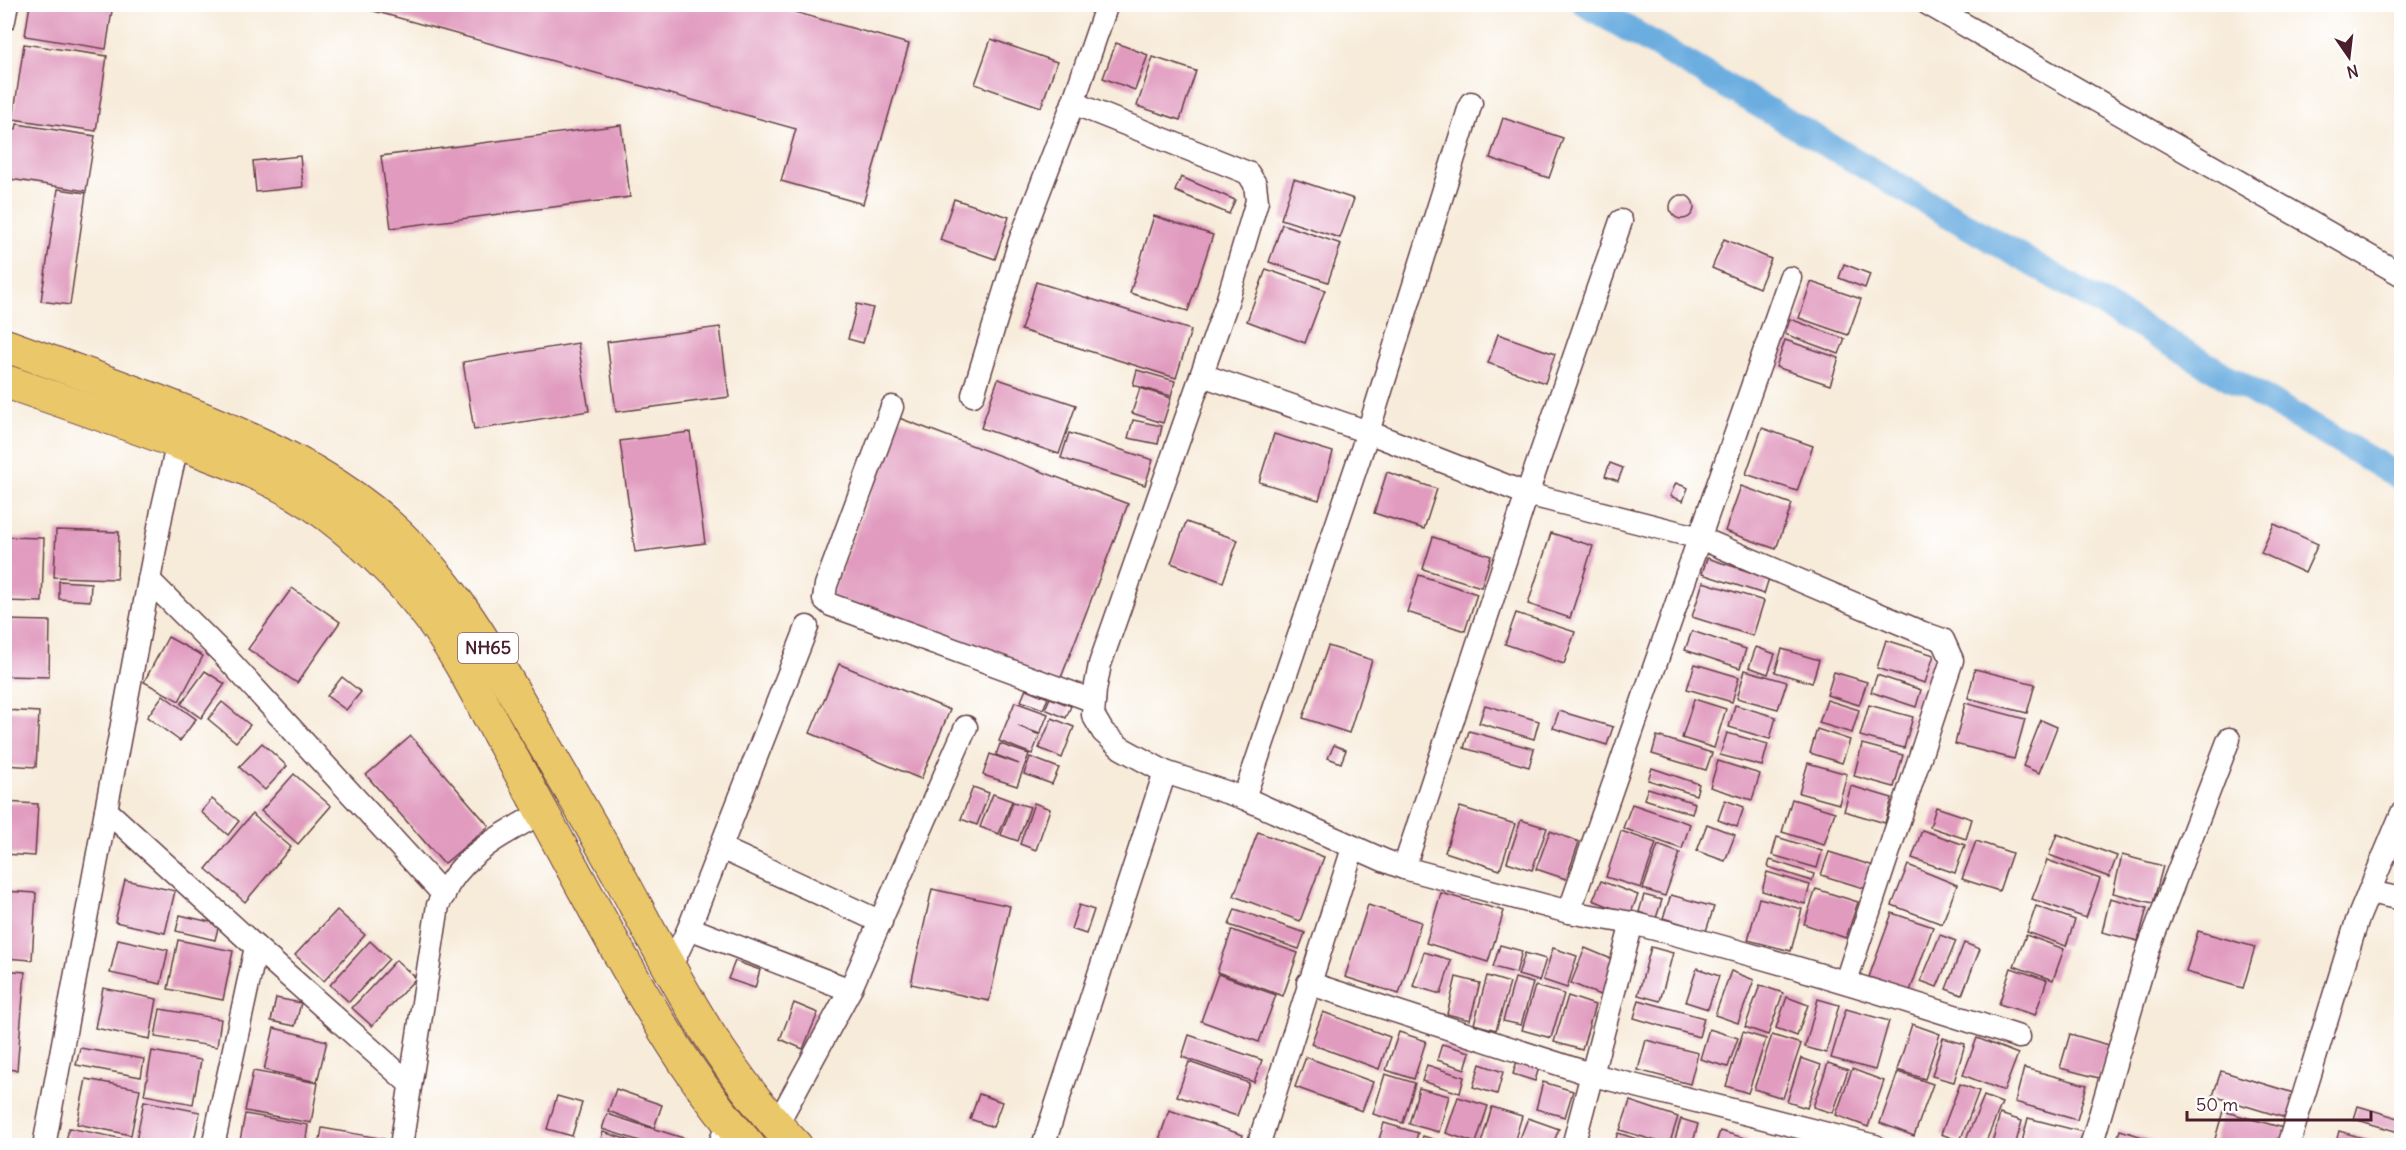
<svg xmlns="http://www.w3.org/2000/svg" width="2406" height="1150" font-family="Delius,sans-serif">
  <rect width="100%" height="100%" fill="#fff"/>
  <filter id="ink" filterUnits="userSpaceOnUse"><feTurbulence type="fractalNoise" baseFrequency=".0167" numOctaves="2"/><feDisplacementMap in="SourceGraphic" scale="12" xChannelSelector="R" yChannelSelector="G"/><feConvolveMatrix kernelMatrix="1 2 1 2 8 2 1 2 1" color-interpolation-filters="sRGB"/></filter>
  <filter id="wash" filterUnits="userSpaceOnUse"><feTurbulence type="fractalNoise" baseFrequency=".008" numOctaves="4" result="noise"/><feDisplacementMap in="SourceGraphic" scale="24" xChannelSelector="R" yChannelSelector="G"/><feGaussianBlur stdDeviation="1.35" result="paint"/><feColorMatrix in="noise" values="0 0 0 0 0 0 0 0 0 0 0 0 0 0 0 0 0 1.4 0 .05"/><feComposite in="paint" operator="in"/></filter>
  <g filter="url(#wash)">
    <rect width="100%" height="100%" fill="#f7ebd9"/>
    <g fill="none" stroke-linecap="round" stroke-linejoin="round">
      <polyline stroke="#6cade0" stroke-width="26" points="1585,4 2402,478"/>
    </g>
    <g id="blocks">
      <g fill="#e19bbf">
        <polygon points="30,4 113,4 106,49 25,36"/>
        <polygon points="349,4 766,4 909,44 863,204 781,181 796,129"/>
        <polygon points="991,39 1057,62 1041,107 975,84"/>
        <polygon points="1116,43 1148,55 1135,90 1103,78"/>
        <polygon points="24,44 107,56 96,131 13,119"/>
        <polygon points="1153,57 1196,71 1180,120 1137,106"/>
        <polygon points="1503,118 1563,138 1549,178 1490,158"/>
        <polygon points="17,124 95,136 86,191 4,178 4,149 8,128 16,129"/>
        <polygon points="621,125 630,197 391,228 381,156"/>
        <polygon points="300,156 303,187 256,192 253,161"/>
        <polygon points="1181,177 1235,200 1229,214 1175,191"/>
        <polygon points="1294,179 1354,199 1340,238 1281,219"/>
        <polygon points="58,189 86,193 70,305 41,301"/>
        <circle cx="1682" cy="207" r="12"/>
        <polygon points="954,199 1009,217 995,259 940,240"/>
        <polygon points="1154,216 1213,235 1188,311 1130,293"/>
        <polygon points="1282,224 1341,244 1328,282 1269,262"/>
        <polygon points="1724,239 1771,259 1759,288 1712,268"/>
        <polygon points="1844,264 1870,274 1865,288 1839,278"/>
        <polygon points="1266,269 1325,290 1305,343 1247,321"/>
        <polygon points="1036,282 1191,330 1176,378 1021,330"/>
        <polygon points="1811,282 1861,299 1848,335 1799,318"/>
        <polygon points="857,304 873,308 863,343 848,339"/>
        <polygon points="1790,319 1845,339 1839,354 1785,334"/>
        <polygon points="720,327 729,397 616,412 607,342"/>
        <polygon points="1498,334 1555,354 1545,383 1488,363"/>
        <polygon points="1785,340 1839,358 1830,385 1776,367"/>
        <polygon points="578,343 589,411 474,430 463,362"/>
        <polygon points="1137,370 1175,381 1171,396 1133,385"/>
        <polygon points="998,379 1076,405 1059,454 981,428"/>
        <polygon points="1140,388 1171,398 1163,423 1132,413"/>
        <polygon points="899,418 1128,504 1059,683 831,596"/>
        <polygon points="1133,420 1162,426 1158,444 1128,438"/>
        <polygon points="1762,428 1813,446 1797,491 1746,474"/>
        <polygon points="690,432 705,543 635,552 620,441"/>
        <polygon points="1069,433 1153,460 1145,485 1061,458"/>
        <polygon points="1274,434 1333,452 1319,500 1259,482"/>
        <polygon points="1610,463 1623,468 1618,481 1605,476"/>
        <polygon points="1387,472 1437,489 1424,529 1374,513"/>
        <polygon points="1676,483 1688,488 1683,501 1670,496"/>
        <polygon points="1741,486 1792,504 1776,549 1725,531"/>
        <polygon points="1186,522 1238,540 1223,582 1171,563"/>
        <polygon points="2274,524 2318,544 2305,573 2261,553"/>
        <polygon points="56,530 119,532 117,579 54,577"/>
        <polygon points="1551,533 1593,546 1570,618 1528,604"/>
        <polygon points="4,537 44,538 42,602 4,601"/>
        <polygon points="1433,537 1491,556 1481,587 1423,569"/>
        <polygon points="1707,558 1769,578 1764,594 1702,574"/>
        <polygon points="1419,575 1477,594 1465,631 1407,612"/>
        <polygon points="59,581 91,583 90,601 59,599"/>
        <polygon points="1703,582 1764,601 1753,636 1692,617"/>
        <polygon points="292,588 340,622 297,683 248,649"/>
        <polygon points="1516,613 1575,632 1564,664 1505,644"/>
        <polygon points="4,620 50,621 49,677 4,676"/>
        <polygon points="1692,631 1746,649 1740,668 1685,650"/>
        <polygon points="168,637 203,656 179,701 144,682"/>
        <polygon points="1886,640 1934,655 1925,683 1877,668"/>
        <polygon points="1328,646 1372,660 1349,733 1303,718"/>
        <polygon points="1756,647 1775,654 1768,674 1749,667"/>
        <polygon points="1782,649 1819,660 1812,683 1775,672"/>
        <polygon points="839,664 950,710 921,779 810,733"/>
        <polygon points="1695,664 1739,677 1732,702 1687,689"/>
        <polygon points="1975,669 2035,684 2027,713 1968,698"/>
        <polygon points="1745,670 1787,682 1778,709 1737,698"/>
        <polygon points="205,671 225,684 201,718 181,704"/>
        <polygon points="1834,672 1867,682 1859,705 1827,695"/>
        <polygon points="1877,675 1921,690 1916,707 1871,692"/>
        <polygon points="342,677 361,692 346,710 327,696"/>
        <polygon points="1026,689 1048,698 1043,709 1021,701"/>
        <polygon points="163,695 196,719 180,741 147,717"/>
        <polygon points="1050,698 1071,706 1066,718 1045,709"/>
        <polygon points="1694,699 1726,709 1714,748 1682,738"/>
        <polygon points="1827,700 1859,710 1852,733 1819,723"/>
        <polygon points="222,702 250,725 236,742 208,719"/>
        <polygon points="1015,702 1048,714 1040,734 1018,726 1040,735 1032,754 999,741"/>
        <polygon points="1965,703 2025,719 2014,759 1955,744"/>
        <polygon points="1485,705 1539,721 1534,739 1479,723"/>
        <polygon points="1735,705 1776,717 1770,739 1729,727"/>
        <polygon points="1869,705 1913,717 1904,748 1860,736"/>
        <polygon points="4,710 39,712 36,767 4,765"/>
        <polygon points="1559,711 1613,727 1607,745 1553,728"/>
        <polygon points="1052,718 1074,727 1062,758 1039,748"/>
        <polygon points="2041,720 2057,727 2039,773 2023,766"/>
        <polygon points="1817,729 1850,740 1842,763 1810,753"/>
        <polygon points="1469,731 1534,749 1529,767 1464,748"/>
        <polygon points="1727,733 1768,744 1762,766 1720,755"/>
        <polygon points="411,736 489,826 444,864 366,775"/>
        <polygon points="1657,736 1712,753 1706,770 1652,754"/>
        <polygon points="262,743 287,766 265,790 239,767"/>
        <polygon points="1000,744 1029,754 1017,786 983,775 990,754 1019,764 996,755"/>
        <polygon points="1862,744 1903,755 1894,787 1854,776"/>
        <polygon points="1334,745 1346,750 1341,763 1328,758"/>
        <polygon points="1030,757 1059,768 1052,784 1024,774"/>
        <polygon points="1718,761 1760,774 1752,800 1710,787"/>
        <polygon points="1808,763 1847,774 1839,804 1799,793"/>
        <polygon points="1652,768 1699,784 1696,795 1648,780"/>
        <polygon points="294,774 331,806 298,844 261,811"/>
        <polygon points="1851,786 1892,798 1885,823 1844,811"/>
        <polygon points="973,787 989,793 977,825 961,819"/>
        <polygon points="1648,788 1695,803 1692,814 1644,799"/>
        <polygon points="993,794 1012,801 999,834 980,827"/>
        <polygon points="212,799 239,821 228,835 201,812"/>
        <polygon points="1792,799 1835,812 1824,845 1782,832"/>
        <polygon points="1725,800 1744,807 1737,827 1718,820"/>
        <polygon points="4,802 38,804 35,856 4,854"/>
        <polygon points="1013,802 1030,807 1018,841 1001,835"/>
        <polygon points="1034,803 1050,809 1036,850 1020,844"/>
        <polygon points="1632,804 1690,824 1682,849 1623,828"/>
        <polygon points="1460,807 1515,824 1500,870 1445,852"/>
        <polygon points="1936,807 1972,819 1966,839 1930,827"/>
        <polygon points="252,814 291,847 245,902 206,869"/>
        <polygon points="1521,820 1547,828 1532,870 1507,862"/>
        <polygon points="1707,824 1735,835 1725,861 1697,851"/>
        <polygon points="1922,830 1965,845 1955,873 1912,858"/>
        <polygon points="1550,831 1579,842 1566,879 1536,869"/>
        <polygon points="1621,831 1656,843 1641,888 1606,877"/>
        <polygon points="1258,832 1324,857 1300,921 1234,896"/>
        <polygon points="2057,834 2117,856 2109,877 2049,855"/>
        <polygon points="1777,837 1822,851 1817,868 1772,855"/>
        <polygon points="1976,841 2012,853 1999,891 1962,879"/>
        <polygon points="1658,845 1680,853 1665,896 1643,889"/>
        <polygon points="1829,852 1877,867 1870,890 1821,875"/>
        <polygon points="2122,855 2163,866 2153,903 2113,893"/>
        <polygon points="1770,860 1814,874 1812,881 1768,867"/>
        <polygon points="2047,860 2100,879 2086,918 2032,899"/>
        <polygon points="1908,865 1957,885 1942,924 1892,905"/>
        <polygon points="1767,872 1810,885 1805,904 1762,891"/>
        <polygon points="125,880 175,891 165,933 115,922"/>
        <polygon points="1601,881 1638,895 1630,915 1593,900"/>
        <polygon points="932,889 1010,906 989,1001 911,984"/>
        <polygon points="1816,889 1858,902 1846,938 1804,924"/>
        <polygon points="4,891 36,893 32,960 4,958"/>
        <polygon points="1441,893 1504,911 1488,962 1426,943"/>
        <polygon points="1644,895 1662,900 1656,918 1639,912"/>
        <polygon points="1671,895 1714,907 1706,931 1663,918"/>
        <polygon points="1759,898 1802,909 1791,951 1748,940"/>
        <polygon points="2110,898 2147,908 2138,941 2102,932"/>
        <polygon points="1079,905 1094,910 1086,934 1071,929"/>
        <polygon points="1368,905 1421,922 1399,994 1345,977"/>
        <polygon points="2036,906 2075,920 2066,946 2027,932"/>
        <polygon points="1235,909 1305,933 1299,949 1229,925"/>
        <polygon points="337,910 365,935 324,981 295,955"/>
        <polygon points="1892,913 1933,927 1910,991 1869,977"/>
        <polygon points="180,915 219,924 215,940 176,931"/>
        <polygon points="1232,930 1298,953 1283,996 1217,972"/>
        <polygon points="2198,931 2255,947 2243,988 2186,972"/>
        <polygon points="1940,935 1956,941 1937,987 1921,981"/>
        <polygon points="2026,935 2064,949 2053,980 2014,966"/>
        <polygon points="118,939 168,950 161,984 110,973"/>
        <polygon points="178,940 233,951 223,1000 168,989"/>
        <polygon points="370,941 389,959 349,1002 330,985"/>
        <polygon points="1964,943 1980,949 1962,995 1946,989"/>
        <polygon points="1500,945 1522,951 1516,973 1493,967"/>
        <polygon points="1651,947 1673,953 1660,1001 1638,995"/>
        <polygon points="1553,948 1577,956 1567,988 1543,980"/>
        <polygon points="1585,948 1616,961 1602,996 1571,983"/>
        <polygon points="1424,952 1451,960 1441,994 1413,986"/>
        <polygon points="1525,953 1546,959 1539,981 1518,975"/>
        <polygon points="396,960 416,978 372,1026 352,1008"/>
        <polygon points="735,961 760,970 755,988 728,979"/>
        <polygon points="1697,968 1719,976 1708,1009 1686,1002"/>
        <polygon points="2011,968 2047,980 2035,1015 1999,1004"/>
        <polygon points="4,970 25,972 17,1070 4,1069"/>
        <polygon points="1731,971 1754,980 1738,1023 1715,1015"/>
        <polygon points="1218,974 1276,995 1259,1042 1201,1021"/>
        <polygon points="1487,976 1510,983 1496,1030 1474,1024"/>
        <polygon points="1456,977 1480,983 1470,1020 1447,1014"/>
        <polygon points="1515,978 1533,983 1521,1025 1503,1021"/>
        <polygon points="1760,985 1783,993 1768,1035 1745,1027"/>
        <polygon points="1535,986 1564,994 1551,1038 1522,1030"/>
        <polygon points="103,988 157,999 150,1039 95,1028"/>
        <polygon points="1568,996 1595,1005 1582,1050 1554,1042"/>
        <polygon points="1787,997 1808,1005 1797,1036 1776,1028"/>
        <polygon points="276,998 301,1003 295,1026 271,1021"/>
        <polygon points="1818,999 1839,1005 1826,1053 1805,1047"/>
        <polygon points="1639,1000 1704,1018 1699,1037 1634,1018"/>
        <polygon points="794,1003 818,1013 803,1049 780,1039"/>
        <polygon points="160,1009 221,1019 217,1047 155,1037"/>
        <polygon points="1846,1009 1889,1021 1875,1070 1831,1058"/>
        <polygon points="1323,1012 1390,1037 1379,1069 1311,1044"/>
        <polygon points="1912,1024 1940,1034 1925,1079 1897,1070"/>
        <polygon points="274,1028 327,1041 317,1082 264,1070"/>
        <polygon points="1709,1029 1738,1038 1728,1067 1700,1059"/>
        <polygon points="1399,1032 1426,1041 1414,1079 1386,1070"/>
        <polygon points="1743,1032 1766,1039 1748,1093 1726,1086"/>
        <polygon points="2070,1034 2109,1045 2099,1078 2060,1068"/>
        <polygon points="1189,1035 1262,1060 1254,1082 1182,1057"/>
        <polygon points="1772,1035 1801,1044 1783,1098 1754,1089"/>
        <polygon points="1943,1038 1965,1044 1954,1082 1932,1076"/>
        <polygon points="1977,1038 2018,1054 2004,1091 1963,1075"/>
        <polygon points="1646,1040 1698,1053 1690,1084 1638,1070"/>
        <polygon points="1442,1044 1470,1052 1465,1069 1437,1060"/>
        <polygon points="80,1048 144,1059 141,1077 76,1065"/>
        <polygon points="152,1051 201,1060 193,1104 144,1095"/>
        <polygon points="1306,1057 1373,1082 1362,1111 1295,1087"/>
        <polygon points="1801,1058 1821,1065 1807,1108 1787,1102"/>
        <polygon points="1517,1061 1539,1067 1535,1081 1513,1074"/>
        <polygon points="1189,1062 1249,1083 1237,1116 1177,1096"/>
        <polygon points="1828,1063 1848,1070 1833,1113 1813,1107"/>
        <polygon points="1480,1064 1503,1072 1497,1094 1473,1087"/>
        <polygon points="1427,1065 1464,1077 1460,1093 1422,1081"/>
        <polygon points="2024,1068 2087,1085 2077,1120 2015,1102"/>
        <polygon points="1852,1069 1884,1081 1868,1127 1836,1115"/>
        <polygon points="253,1071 318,1083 311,1123 245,1111"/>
        <polygon points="2221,1071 2297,1094 2289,1119 2213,1096"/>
        <polygon points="1898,1072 1933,1084 1914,1136 1880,1123"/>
        <polygon points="1385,1074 1415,1083 1403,1123 1373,1114"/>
        <polygon points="86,1079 140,1089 131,1135 77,1124"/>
        <polygon points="1543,1082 1573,1091 1565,1117 1536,1109"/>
        <polygon points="1960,1084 1979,1091 1960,1141 1941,1134"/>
        <polygon points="1419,1088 1449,1096 1439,1132 1409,1124"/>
        <polygon points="616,1089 662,1105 654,1128 608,1111"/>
        <polygon points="979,1094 1002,1102 993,1127 970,1119"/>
        <polygon points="557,1096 582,1103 572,1136 547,1129"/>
        <polygon points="1984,1096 2002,1103 1984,1146 1974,1146 1965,1142"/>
        <polygon points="1458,1097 1488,1106 1476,1143 1446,1133"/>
        <polygon points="144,1101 200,1112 193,1146 162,1146 136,1141"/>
        <polygon points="1630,1101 1678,1117 1669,1145 1620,1130"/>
        <polygon points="2358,1106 2402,1119 2402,1133 2354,1119"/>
        <polygon points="1492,1107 1522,1116 1513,1146 1488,1146 1481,1143"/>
        <polygon points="1169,1110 1243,1135 1240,1146 1157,1146"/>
        <polygon points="2223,1111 2287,1129 2282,1146 2213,1146"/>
        <polygon points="245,1114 308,1125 305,1146 239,1146"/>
        <polygon points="607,1114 699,1143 698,1146 656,1146 602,1129"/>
        <polygon points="2000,1114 2022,1121 2015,1146 1991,1146"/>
        <polygon points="1528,1118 1559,1129 1552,1146 1517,1146"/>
        <polygon points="2028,1118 2083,1132 2079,1146 2021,1146"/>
        <polygon points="1681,1119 1698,1124 1692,1146 1673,1146"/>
        <polygon points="1384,1123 1418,1133 1414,1146 1377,1146"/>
        <polygon points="69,1128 129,1140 127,1146 65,1146"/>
        <polygon points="322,1128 385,1139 384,1146 319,1146"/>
        <polygon points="2120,1130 2169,1145 2169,1146 2115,1146"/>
        <polygon points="1720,1131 1748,1139 1746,1146 1715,1146"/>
        <polygon points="2339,1131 2387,1145 2387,1146 2335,1146"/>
        <polygon points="603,1132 645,1145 645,1146 599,1146"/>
        <polygon points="1618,1133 1656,1145 1656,1146 1614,1144"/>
        <polygon points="1423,1136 1436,1140 1435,1146 1420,1146"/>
        <polygon points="1445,1139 1466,1145 1465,1146 1443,1146"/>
      </g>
    </g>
  </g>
  <g filter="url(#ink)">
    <use href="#blocks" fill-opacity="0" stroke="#643e45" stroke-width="1.5"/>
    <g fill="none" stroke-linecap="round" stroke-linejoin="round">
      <defs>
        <g id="minor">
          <polyline points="1928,4 2402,275"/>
          <polyline points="4,20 7,4"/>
          <polyline points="1073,103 1248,173 1255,184 1257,201 1227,302 1100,664 1095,690 1093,715 1103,732 1121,748 1165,772 1244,798 1383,860 1404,868 1569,912 1632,923 1573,1146"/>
          <polyline points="1202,375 1368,432 1527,494 1700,538 1923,633 1943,640 1952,660 1846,981"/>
          <polyline points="973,395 1020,241 1073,103 1107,4"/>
          <polyline points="892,407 826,585 824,599 831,605 1094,701"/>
          <polyline points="149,580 223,654 444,895"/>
          <polyline points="1244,798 1368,432 1471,103"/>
          <polyline points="106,810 162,511 178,442"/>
          <polyline points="721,848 881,922"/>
          <polyline points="1404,868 1527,494 1621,221"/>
          <polyline points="2369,892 2402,899"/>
          <polyline points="1569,912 1790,278"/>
          <path d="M1632,923C1763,956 1891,995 2019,1037"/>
          <polyline points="689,928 850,990"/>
          <polyline points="669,970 689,928 807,627"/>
          <polyline points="1308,983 1593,1075 1875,1146"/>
          <polyline points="776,1126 850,990 966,727"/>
          <polyline points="44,1146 106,810 256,947 410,1084"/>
          <polyline points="213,1146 256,947"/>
          <path d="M401,1146L438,905C442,898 445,891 449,884C470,850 510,830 543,812"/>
          <polyline points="719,1146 728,1122"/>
          <polyline points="1043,1146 1165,772"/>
          <polyline points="1258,1146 1353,848"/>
          <polyline points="2091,1146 2149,947 2229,739"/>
          <polyline points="2288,1146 2357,921 2402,813"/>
        </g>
        <g id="trunk">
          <path d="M4,345C71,369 137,392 203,419C263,444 322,471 373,512C444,570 484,639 528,717C560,773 594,829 625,886C674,977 722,1071 796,1146"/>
          <path d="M4,381C63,401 121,421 179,443C224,460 270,476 311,503C357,535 397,574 431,619C459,656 480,700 502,740C549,822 592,907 640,990C672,1044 706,1098 749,1146"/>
        </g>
      </defs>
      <use href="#minor" stroke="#643e45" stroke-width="25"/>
      <use href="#trunk" stroke="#643e45" stroke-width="35"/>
      <use href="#minor" stroke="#fff" stroke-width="22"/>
      <use href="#trunk" stroke="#eac769" stroke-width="33"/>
    </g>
  </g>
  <g text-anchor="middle" stroke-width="5" stroke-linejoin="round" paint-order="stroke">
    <rect fill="#fff" stroke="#80626b" stroke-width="1.5" x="458" y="633" width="60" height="30" rx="4.5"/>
    <g font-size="18" font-weight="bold" fill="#4a1f2b">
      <text x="488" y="654">NH65</text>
    </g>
  </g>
  <rect width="2406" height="1150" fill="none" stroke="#fff" stroke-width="24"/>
  <g transform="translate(2349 57) rotate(166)" stroke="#ffffff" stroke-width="4.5" paint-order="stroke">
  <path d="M0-4.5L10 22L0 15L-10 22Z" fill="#4a1f2b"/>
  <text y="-9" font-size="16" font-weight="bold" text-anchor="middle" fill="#4a1f2b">N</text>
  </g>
  <path d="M2187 1111v9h184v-9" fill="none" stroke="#4a1f2b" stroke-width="3"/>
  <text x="2196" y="1111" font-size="18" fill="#4a1f2b" stroke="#ffffff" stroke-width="4.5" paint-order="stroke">50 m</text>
</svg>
